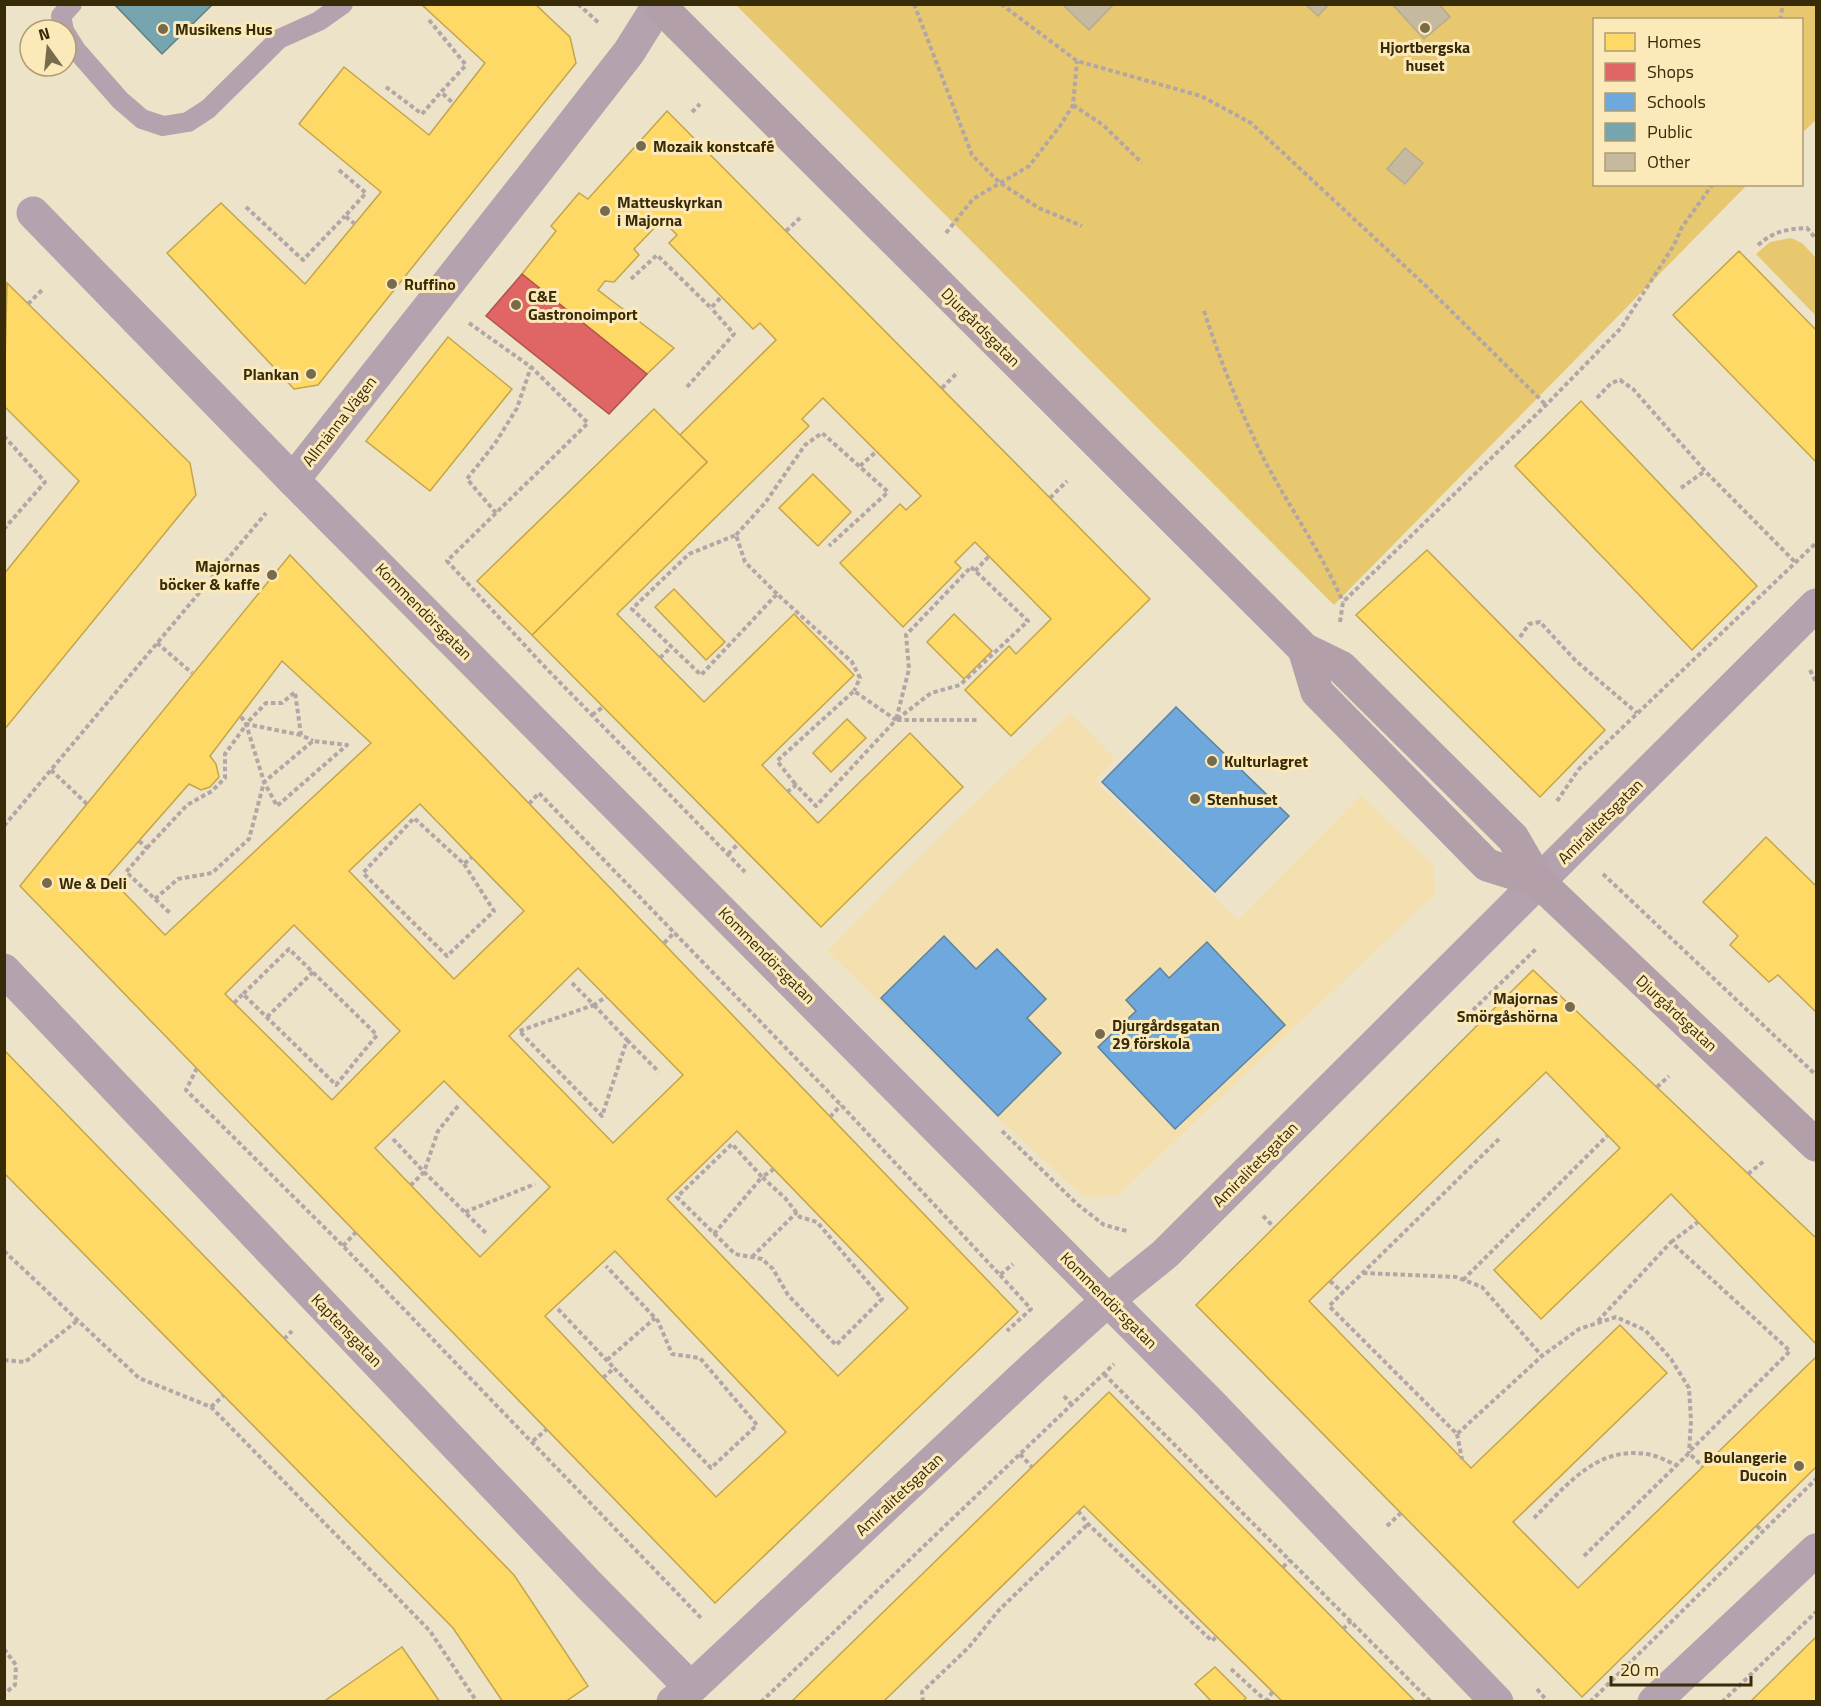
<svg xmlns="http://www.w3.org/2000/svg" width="1821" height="1706" font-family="'Titillium Web',sans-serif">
  <rect width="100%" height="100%" fill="#ede3c9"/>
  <polygon fill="#f4e0ae" points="1070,713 1115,759 1095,781 1238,920 1361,795 1434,867 1435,894 1117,1196 1084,1197 997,1117 827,951 954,823"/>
  <g fill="#e7c86f">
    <polygon points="736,5 1816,5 1816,120 1802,133 1802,20 1594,20 1594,184 1747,185 1334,605"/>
    <polygon points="1791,238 1802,243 1816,258 1816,316 1756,254 1770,242"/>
  </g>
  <g fill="#ffd966" stroke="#c3a54a" stroke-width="1.5" fill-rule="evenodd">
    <polygon points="421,4 535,4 570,37 576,63 318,385 294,389 167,253 221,203 305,284 381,192 299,124 344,67 429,135 485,63"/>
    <polygon points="667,111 1150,599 1011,736 965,690 1009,646 1016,654 1051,619 975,542 955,562 961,568 903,627 840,563 900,504 906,510 921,496 823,398 802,419 809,426 617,614 704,702 794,614 854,675 762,765 818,823 910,733 963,787 821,927 532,635 707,462 680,435 776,340 760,323 753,329 669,243 677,235 662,220 634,249 639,255 614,282 605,281 598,290 674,348 647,374 522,274 556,231 551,226 579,193 588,199"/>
    <polygon points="1739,251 1816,330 1816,462 1673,315"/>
    <polygon points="7,283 190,463 196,495 4,730 4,574 79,481 4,406"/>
    <polygon points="448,337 512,389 430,491 366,441"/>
    <polygon points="1581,401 1757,586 1692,650 1515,466"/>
    <polygon points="654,409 707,462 532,635 477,581"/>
    <polygon points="813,474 851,512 818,546 779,508"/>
    <polygon points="1427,550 1605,730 1540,797 1356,615"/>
    <path d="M290,555L1018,1312L715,1603L20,886ZM282,661L371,743L165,935L108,876L189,784L201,790L210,787L219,777L216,764L210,756ZM420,804L524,911L454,979L349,871ZM294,925L400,1031L332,1100L225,994ZM578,968L683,1075L613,1143L509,1036ZM444,1081L550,1187L480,1257L375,1148ZM737,1131L908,1308L838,1376L667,1199ZM615,1251L786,1432L716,1497L545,1316Z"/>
    <polygon points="674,589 725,642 706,660 655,607"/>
    <polygon points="954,614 992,651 964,679 927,642"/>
    <polygon points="847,719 866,738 831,772 813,753"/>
    <polygon points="1766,837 1816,886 1816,1012 1778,975 1769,982 1730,945 1738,936 1703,902"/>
    <polygon points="1533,970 1816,1238 1816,1344 1671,1194 1541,1319 1494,1270 1620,1148 1546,1072 1309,1301 1471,1468 1620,1325 1667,1373 1513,1522 1578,1588 1816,1357 1816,1467 1582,1697 1196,1305"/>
    <polygon points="4,1050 514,1575 588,1686 565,1702 503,1702 453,1628 4,1173"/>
    <polygon points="1109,1392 1416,1702 1283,1702 1084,1506 883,1702 791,1702"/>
    <polygon points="1816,1637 1816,1702 1750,1702"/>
    <polygon points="402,1647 440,1702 323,1702"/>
    <polygon points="1215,1667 1246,1698 1242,1702 1212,1702 1195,1684"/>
  </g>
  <polygon fill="#e06666" stroke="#ae544a" stroke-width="1.5" points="522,274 647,374 609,414 486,316"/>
  <g fill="#6fa8dc" stroke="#5e829c" stroke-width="1.5">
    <polygon points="1176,707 1289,816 1215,892 1102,782"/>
    <polygon points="944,936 976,969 997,949 1046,999 1027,1018 1061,1053 998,1116 881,998"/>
    <polygon points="1207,942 1285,1025 1175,1129 1098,1047 1136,1011 1126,1000 1160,968 1169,978"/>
  </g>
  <polygon fill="#76a5af" stroke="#63807d" stroke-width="1.5" points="114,4 213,4 162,54"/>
  <g fill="#c5ba9f" stroke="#b5ab8f" stroke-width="1.5">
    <polygon points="1062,4 1114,4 1089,30"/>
    <polygon points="1305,4 1329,4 1318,16"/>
    <polygon points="1392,4 1439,4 1450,17 1424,39"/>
    <polygon points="1405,148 1423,163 1405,184 1387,169"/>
  </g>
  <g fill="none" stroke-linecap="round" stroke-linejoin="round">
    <g stroke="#b3a6a6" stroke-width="4" stroke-dasharray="4.5 3" stroke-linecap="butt">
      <polyline points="578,4 600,24"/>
      <polyline points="914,4 972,155 1000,183 1039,208 1082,226"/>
      <polyline points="1001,4 1077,61 1201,96 1251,123 1427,287 1546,405"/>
      <polyline points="429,20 466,65 441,92 453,103"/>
      <polyline points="1780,20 1783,4"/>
      <polyline points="386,87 422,114 441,92"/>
      <polyline points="1073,105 1103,125 1142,163"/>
      <polyline points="692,112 700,104"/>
      <polyline points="339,170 366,193 345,216 355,224"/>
      <polyline points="246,207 303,260 345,216"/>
      <polyline points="786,231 800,218"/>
      <polyline points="946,233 973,199 1029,166 1060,126 1073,105 1077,61"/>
      <path d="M1758,245C1774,231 1787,229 1807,228L1816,239"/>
      <polyline points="631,279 657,255 711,308 722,296"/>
      <polyline points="28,304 43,289"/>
      <path d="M1204,311C1221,363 1242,416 1267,465C1292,511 1322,554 1343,602"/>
      <polyline points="469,323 531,367 588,423 447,561 542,664 745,872"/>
      <polyline points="687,387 734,334 711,308"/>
      <polyline points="942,388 958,372"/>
      <polyline points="1597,398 1611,383 1620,380 1633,389 1705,471 1796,563"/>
      <polyline points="4,436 45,482 4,529"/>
      <polyline points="860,466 877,451"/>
      <polyline points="1681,488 1705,471"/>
      <polyline points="1050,498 1067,481"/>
      <polyline points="496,513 467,479 496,442 517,408 531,367"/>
      <polyline points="736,535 765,503 805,445 822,433 888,492 829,546"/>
      <polygon points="971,567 1028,621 960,685 931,693 896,720 909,669 906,635"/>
      <polyline points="975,571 989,556"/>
      <polyline points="777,594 745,562 736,535 689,554 632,609 701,675 777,594 852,662 860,678 854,691"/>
      <polyline points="1340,622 1343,602 1546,405 1621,328 1674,245 1682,227 1713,184"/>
      <polyline points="1520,637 1529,624 1540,622 1576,661 1637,713"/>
      <polyline points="157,643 192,673"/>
      <polyline points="660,658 671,647"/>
      <polyline points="1810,670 1816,682"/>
      <polyline points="592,715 603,707"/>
      <polyline points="897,720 978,720"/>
      <polyline points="301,735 246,724 266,703 282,703 295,692 301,735 313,741"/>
      <polyline points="51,770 87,804"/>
      <polyline points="787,792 796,785 816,806 896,720 854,691 777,761 796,785"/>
      <polyline points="1557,801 1579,769 1816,543"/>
      <polyline points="529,804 539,793 841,1105 1000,1275 1013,1264"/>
      <polyline points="4,826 266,513"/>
      <polyline points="139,841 147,848 126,872 170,913"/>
      <polyline points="147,848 187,805 212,791 225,778 225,754 246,725"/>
      <polyline points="728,854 738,844"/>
      <polyline points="464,864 494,911 447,956 363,873 414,818 464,864 472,857"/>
      <polyline points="1603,874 1816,1075"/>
      <polyline points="155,899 178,879 212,873 249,839 264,782 313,741 347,745 277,806 264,782 246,724 240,715"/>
      <polyline points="664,943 675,932"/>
      <polyline points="572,983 594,1005 606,997"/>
      <polyline points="234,1003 243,994 336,1085 377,1035 289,949 243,994"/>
      <polygon points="594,1005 627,1040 602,1116 519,1031"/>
      <polyline points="1473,1010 1537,948"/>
      <polyline points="267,1017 313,972"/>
      <polyline points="627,1040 659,1072"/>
      <polyline points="197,1068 186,1090 343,1246 702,1619"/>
      <polyline points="1657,1087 1669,1076"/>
      <polyline points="458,1106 438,1131 424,1172 488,1235"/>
      <polyline points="830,1117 841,1105"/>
      <polyline points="1002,1131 1077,1204 1104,1225 1127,1231"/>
      <polyline points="393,1139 424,1172 411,1185"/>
      <polyline points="1499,1139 1329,1306 1457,1434 1542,1356 1579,1329 1616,1317 1645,1330 1671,1359 1689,1388 1691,1421 1689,1453"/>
      <polyline points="1748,1174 1764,1161"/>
      <polyline points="465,1212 535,1184"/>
      <polyline points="1263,1216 1274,1227"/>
      <polyline points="714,1234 762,1177 785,1198 800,1217 817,1222 882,1299 836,1345 788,1295 773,1269 762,1259 735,1254 677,1197 732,1144 762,1177 774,1169"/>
      <polyline points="1671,1242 1698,1222"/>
      <polyline points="343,1246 356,1232"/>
      <polyline points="4,1251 139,1378 211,1407 430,1631 477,1702"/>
      <polyline points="752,1257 797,1212"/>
      <polyline points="1363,1273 1456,1277 1482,1287 1542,1356"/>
      <polyline points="1000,1275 1031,1309 1007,1331"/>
      <polyline points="1463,1280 1607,1136"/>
      <polyline points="1330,1281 1343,1293"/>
      <polyline points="558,1309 614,1368"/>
      <polyline points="1598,1321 1671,1242 1790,1351 1689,1452"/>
      <polyline points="284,1339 292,1331"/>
      <polyline points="4,1360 25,1362 78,1320"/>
      <polyline points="607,1360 655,1318"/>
      <polyline points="1104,1374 1431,1702"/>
      <polyline points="603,1378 614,1368 711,1468 757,1425 700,1358 672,1354 658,1321 606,1266"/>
      <polyline points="1064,1396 1071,1404"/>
      <polyline points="211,1407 224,1395"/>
      <polyline points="1457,1434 1462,1459"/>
      <polyline points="533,1441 547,1429"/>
      <polyline points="1020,1454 1032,1467"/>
      <polyline points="1078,1511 1088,1524 1212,1641 1217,1636"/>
      <path d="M1534,1518C1565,1487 1596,1446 1646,1454C1656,1455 1667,1461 1676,1465"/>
      <polyline points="1387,1526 1401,1513"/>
      <polyline points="1757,1526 1763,1532"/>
      <polyline points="1584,1556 1689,1453 1703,1467"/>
      <polyline points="1283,1567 1290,1560"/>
      <polyline points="1343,1629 1351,1621"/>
      <polyline points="4,1649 16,1665 15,1685 4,1694"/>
      <polyline points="1231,1669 1265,1700"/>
      <polyline points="1537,1689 1548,1702"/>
      <polyline points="761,1702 1114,1364"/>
      <polyline points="923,1702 922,1692 969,1647 999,1610 1088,1524"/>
      <polyline points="1266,1702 1273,1691"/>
      <polyline points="1590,1702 1816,1479"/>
      <polyline points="1722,1702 1816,1612"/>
    </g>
    <g stroke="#b4a2ae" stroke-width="20">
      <polyline points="64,30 61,16 72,4"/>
      <polyline points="66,34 76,50 120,100 142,119 163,126 188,122 208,109 279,39 319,21 343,4"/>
    </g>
    <g stroke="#b4a2ae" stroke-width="33">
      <polyline points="33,213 293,480 1209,1402 1497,1702"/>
      <polyline points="293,480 534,174 629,52 659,4"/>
      <polyline points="4,970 590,1586 691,1688"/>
      <polyline points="673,1702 691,1688 1035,1366 1108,1300 1165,1254 1816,605"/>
      <polyline points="1654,1702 1816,1550"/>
    </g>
    <g stroke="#b39fa9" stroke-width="33">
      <polyline points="658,4 1304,649 1341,667 1355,681 1513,838 1538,881 1816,1145"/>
      <polyline points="1304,649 1317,692 1487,865 1538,881"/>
    </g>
  </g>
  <g fill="#776b4c" stroke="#fce9ba" stroke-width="2">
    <circle cx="1425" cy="28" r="6"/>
    <circle cx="163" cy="29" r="6"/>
    <circle cx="641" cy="146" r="6"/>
    <circle cx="605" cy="211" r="6"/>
    <circle cx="392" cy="284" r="6"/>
    <circle cx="516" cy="305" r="6"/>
    <circle cx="311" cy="374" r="6"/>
    <circle cx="272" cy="575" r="6"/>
    <circle cx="1212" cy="761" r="6"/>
    <circle cx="1195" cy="799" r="6"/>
    <circle cx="47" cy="883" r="6"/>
    <circle cx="1570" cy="1007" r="6"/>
    <circle cx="1100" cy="1034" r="6"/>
    <circle cx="1799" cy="1466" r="6"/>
  </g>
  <g text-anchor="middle" stroke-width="6" stroke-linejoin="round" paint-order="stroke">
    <g font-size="16" font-weight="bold" fill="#382b08" stroke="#fce9ba" text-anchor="start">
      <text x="175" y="35">Musikens Hus</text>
      <text x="1425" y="53" text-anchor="middle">Hjortbergska<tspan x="1425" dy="18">huset</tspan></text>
      <text x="653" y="152">Mozaik konstcafé</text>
      <text x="617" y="208">Matteuskyrkan<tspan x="617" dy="18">i Majorna</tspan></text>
      <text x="404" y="290">Ruffino</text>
      <text x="528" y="302">C&amp;E<tspan x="528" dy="18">Gastronoimport</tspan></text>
      <text x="299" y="380" text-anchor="end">Plankan</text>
      <text x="260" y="572" text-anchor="end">Majornas<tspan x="260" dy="18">böcker &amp; kaffe</tspan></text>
      <text x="1224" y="767">Kulturlagret</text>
      <text x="1207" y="805">Stenhuset</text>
      <text x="59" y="889">We &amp; Deli</text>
      <text x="1558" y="1004" text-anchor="end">Majornas<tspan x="1558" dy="18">Smörgåshörna</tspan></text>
      <text x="1112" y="1031">Djurgårdsgatan<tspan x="1112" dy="18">29 förskola</tspan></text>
      <text x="1787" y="1463" text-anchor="end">Boulangerie<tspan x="1787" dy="18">Ducoin</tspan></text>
    </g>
    <g font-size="16" fill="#382b08" stroke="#fce9ba">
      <text transform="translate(981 327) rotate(45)" y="6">Djurgårdsgatan</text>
      <text transform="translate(339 421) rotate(-52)" y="6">Allmänna Vägen</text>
      <text transform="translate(424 611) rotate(45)" y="6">Kommendörsgatan</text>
      <text transform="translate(1600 821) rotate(-45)" y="6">Amiralitetsgatan</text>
      <text transform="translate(767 955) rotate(45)" y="6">Kommendörsgatan</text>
      <text transform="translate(1677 1013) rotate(43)" y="6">Djurgårdsgatan</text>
      <text transform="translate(1255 1164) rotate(-45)" y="6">Amiralitetsgatan</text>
      <text transform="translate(1109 1300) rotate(45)" y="6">Kommendörsgatan</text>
      <text transform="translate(347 1330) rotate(46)" y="6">Kaptensgatan</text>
      <text transform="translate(899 1494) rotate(-43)" y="6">Amiralitetsgatan</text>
    </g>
  </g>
  <rect width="1821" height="1706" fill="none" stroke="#382b08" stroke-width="12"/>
  <rect x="1593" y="18" width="210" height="168" fill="#fce9ba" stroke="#ae9d73" stroke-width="1.5"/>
  <rect x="1605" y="33" width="30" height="18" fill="#ffd966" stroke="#ae9d73" stroke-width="1.5"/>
  <text x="1647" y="48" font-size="18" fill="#382b08">Homes</text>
  <rect x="1605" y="63" width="30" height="18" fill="#e06666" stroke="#ae9d73" stroke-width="1.5"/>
  <text x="1647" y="78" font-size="18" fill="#382b08">Shops</text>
  <rect x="1605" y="93" width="30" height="18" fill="#6fa8dc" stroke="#ae9d73" stroke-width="1.5"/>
  <text x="1647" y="108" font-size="18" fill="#382b08">Schools</text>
  <rect x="1605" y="123" width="30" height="18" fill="#76a5af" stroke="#ae9d73" stroke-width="1.5"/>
  <text x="1647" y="138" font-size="18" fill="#382b08">Public</text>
  <rect x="1605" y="153" width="30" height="18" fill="#c5ba9f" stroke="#ae9d73" stroke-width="1.5"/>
  <text x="1647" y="168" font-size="18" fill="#382b08">Other</text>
  <g transform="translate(48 48) rotate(345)"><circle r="28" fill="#fce9ba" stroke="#ae9d73" stroke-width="1.5"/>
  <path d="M0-4.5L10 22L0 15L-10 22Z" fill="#776b4c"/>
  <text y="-9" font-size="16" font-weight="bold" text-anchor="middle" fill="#382b08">N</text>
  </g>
  <path d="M1611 1676v9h140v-9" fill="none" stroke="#382b08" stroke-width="3"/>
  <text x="1620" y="1676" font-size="18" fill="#382b08" stroke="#fce9ba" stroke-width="4.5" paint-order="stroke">20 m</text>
</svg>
